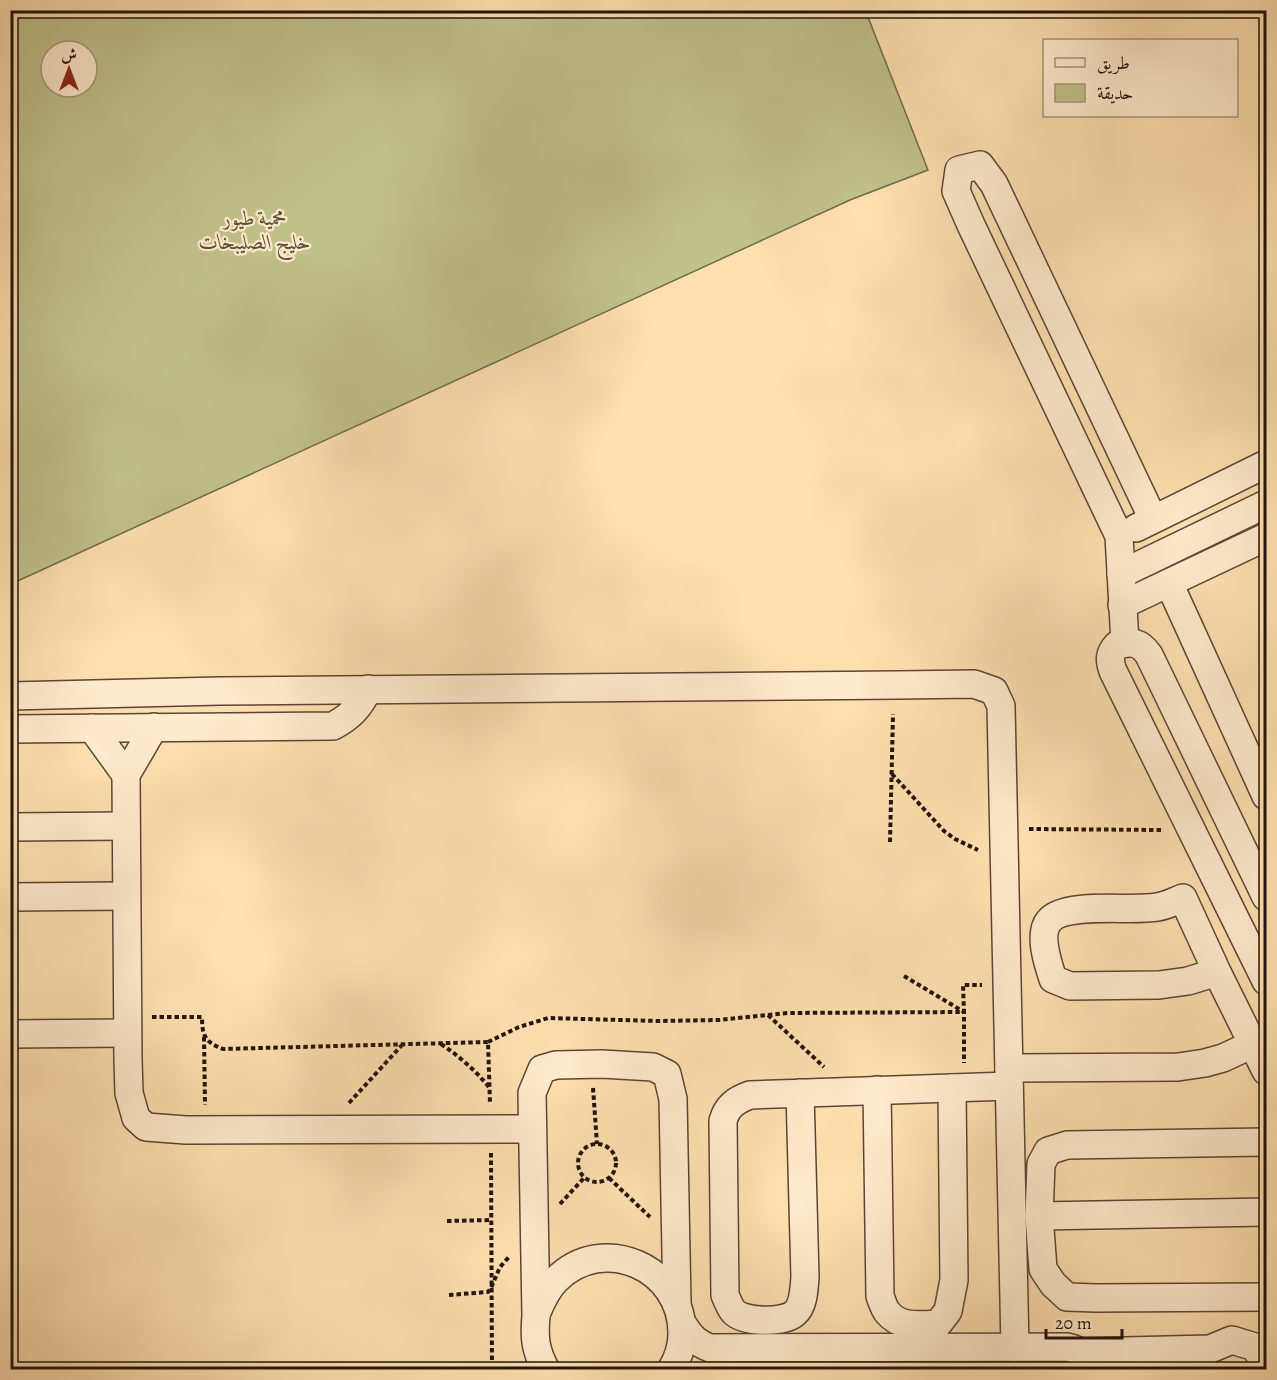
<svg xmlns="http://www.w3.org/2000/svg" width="1277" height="1380" font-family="Alegreya,Amiri,serif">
  <rect width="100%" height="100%" fill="#fddfb0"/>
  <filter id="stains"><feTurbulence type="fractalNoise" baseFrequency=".00333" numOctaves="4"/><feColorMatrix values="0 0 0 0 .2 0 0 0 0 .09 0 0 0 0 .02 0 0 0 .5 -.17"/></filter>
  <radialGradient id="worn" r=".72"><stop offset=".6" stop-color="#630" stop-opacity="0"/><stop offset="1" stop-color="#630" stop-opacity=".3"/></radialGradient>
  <path fill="#c0c18b" stroke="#726a4c" stroke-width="1.5" fill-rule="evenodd" d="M10,11H874L866,12L928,170L850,200L11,584ZM51,51H87V87H51Z"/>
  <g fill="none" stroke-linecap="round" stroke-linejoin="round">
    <defs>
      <g id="minor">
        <polyline points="1136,528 1266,464"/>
        <polyline points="1121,574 1266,504"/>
        <polyline points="1169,583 1266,796"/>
        <polyline points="1122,605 1266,537"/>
        <polyline points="1125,643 1119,536 971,225 956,191 959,170 980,165 994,184 1153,519"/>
        <polyline points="10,696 220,691 898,685 974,684 994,691 1001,706 1015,1347"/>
        <polyline points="154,727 126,775 128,1060 129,1093 136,1118 146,1127 186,1130 532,1129"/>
        <polyline points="92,728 126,775"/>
        <path d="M10,729L333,726C350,717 360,707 368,689"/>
        <polyline points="10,827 126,826"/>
        <polyline points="10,897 126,896"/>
        <path d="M1266,897L1149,655C1140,642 1132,641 1117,645C1109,654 1109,660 1113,671L1266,981"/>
        <path d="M1217,972L1188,981L1159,985L1070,986L1053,979C1048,964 1038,934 1049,921C1065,901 1133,912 1157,907C1166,906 1175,901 1183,898L1217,972L1266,1071"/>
        <polyline points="10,1034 127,1033"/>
        <polyline points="1009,1068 1178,1067 1205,1063 1223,1058 1253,1044"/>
        <path d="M877,1090L880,1296C882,1301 884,1309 888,1313C900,1328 922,1325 938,1324L948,1311L954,1280L952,1088"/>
        <path d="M800,1093L805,1277C804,1288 804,1305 795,1313C784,1323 743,1323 733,1311C730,1307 727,1300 725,1295L723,1121C727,1106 736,1100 750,1095L1009,1086"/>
        <polyline points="1266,1142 1067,1145 1048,1151 1041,1164 1039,1216 1043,1269 1053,1284 1067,1297 1096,1298 1266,1297"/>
        <polyline points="1039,1216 1266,1212"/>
        <path d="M537,1312C542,1300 547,1289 556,1280C603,1232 683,1268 682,1334C682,1347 678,1359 671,1370"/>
        <path d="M682,1323C691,1337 695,1342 710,1348L1067,1347C1081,1350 1087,1355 1087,1370"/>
        <polyline points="1083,1352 1210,1349 1232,1340 1255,1347 1266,1366"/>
        <path d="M546,1370C535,1350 534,1337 536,1316L532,1093L542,1069L556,1065L602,1064L653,1067L667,1074L673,1099L677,1303"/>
      </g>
    </defs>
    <use href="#minor" stroke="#5a4635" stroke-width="30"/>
    <g stroke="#24130c" stroke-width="4" stroke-dasharray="4.5 3" stroke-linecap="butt">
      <polyline points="892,774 944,831 955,839 978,850"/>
      <polyline points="1029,829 1162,830"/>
      <polyline points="890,842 893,714"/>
      <polyline points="904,976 964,1012 964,1063"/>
      <polyline points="768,1015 824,1067"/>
      <path d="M152,1017H202C202,1036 205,1042 223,1049L488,1042L490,1103"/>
      <polyline points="204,1037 205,1105"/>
      <polyline points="488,1042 519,1027 548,1018 658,1021 719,1020 787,1013 964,1012 963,985 982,985"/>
      <path d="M441,1044C459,1056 475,1070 489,1087"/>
      <polyline points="593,1088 597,1144"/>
      <polyline points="349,1103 402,1045"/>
      <circle cx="597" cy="1163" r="19"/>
      <polyline points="491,1153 492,1370"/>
      <polyline points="609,1178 650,1217"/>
      <polyline points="560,1204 584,1178"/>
      <polyline points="447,1221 491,1220"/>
      <polyline points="449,1295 488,1292 491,1288 500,1267 509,1257"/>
      <polyline points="450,1368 492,1366"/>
    </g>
    <use href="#minor" stroke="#feeacc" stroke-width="27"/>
  </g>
  <g text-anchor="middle" stroke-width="4.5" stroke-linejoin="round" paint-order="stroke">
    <g font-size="21" font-style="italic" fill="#5b5038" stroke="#feeacc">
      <text x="255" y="225">محمية طيور<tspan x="255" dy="24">خليج الصليبخات</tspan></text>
    </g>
  </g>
  <rect width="1277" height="1380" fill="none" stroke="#fddfb0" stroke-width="36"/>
  <rect x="12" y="12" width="1253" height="1356" fill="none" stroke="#24130c" stroke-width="3"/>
  <rect x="18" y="18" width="1241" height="1344" fill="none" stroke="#24130c" stroke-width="1.5"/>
  <rect x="1043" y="39" width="195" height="78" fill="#feeacc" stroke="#a7947f" stroke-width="1.5"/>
  <rect x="1055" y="58" width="30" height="9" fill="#feeacc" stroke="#a7947f" stroke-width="1.5"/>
  <text x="1097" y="69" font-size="18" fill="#24130c">طريق</text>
  <rect x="1055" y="84" width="30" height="18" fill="#c0c18b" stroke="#a7947f" stroke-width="1.5"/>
  <text x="1097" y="99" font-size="18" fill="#24130c">حديقة</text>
  <g transform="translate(69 69)"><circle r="28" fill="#feeacc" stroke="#a7947f" stroke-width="1.5"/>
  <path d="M0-4.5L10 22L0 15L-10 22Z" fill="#8f2418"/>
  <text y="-9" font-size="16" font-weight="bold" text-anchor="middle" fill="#24130c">ش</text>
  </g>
  <path d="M1046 1329v9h76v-9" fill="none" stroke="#24130c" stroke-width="3"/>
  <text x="1055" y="1329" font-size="18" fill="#24130c" stroke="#feeacc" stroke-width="4.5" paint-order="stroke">20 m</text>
  <rect width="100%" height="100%" filter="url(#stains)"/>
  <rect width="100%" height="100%" fill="url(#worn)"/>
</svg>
